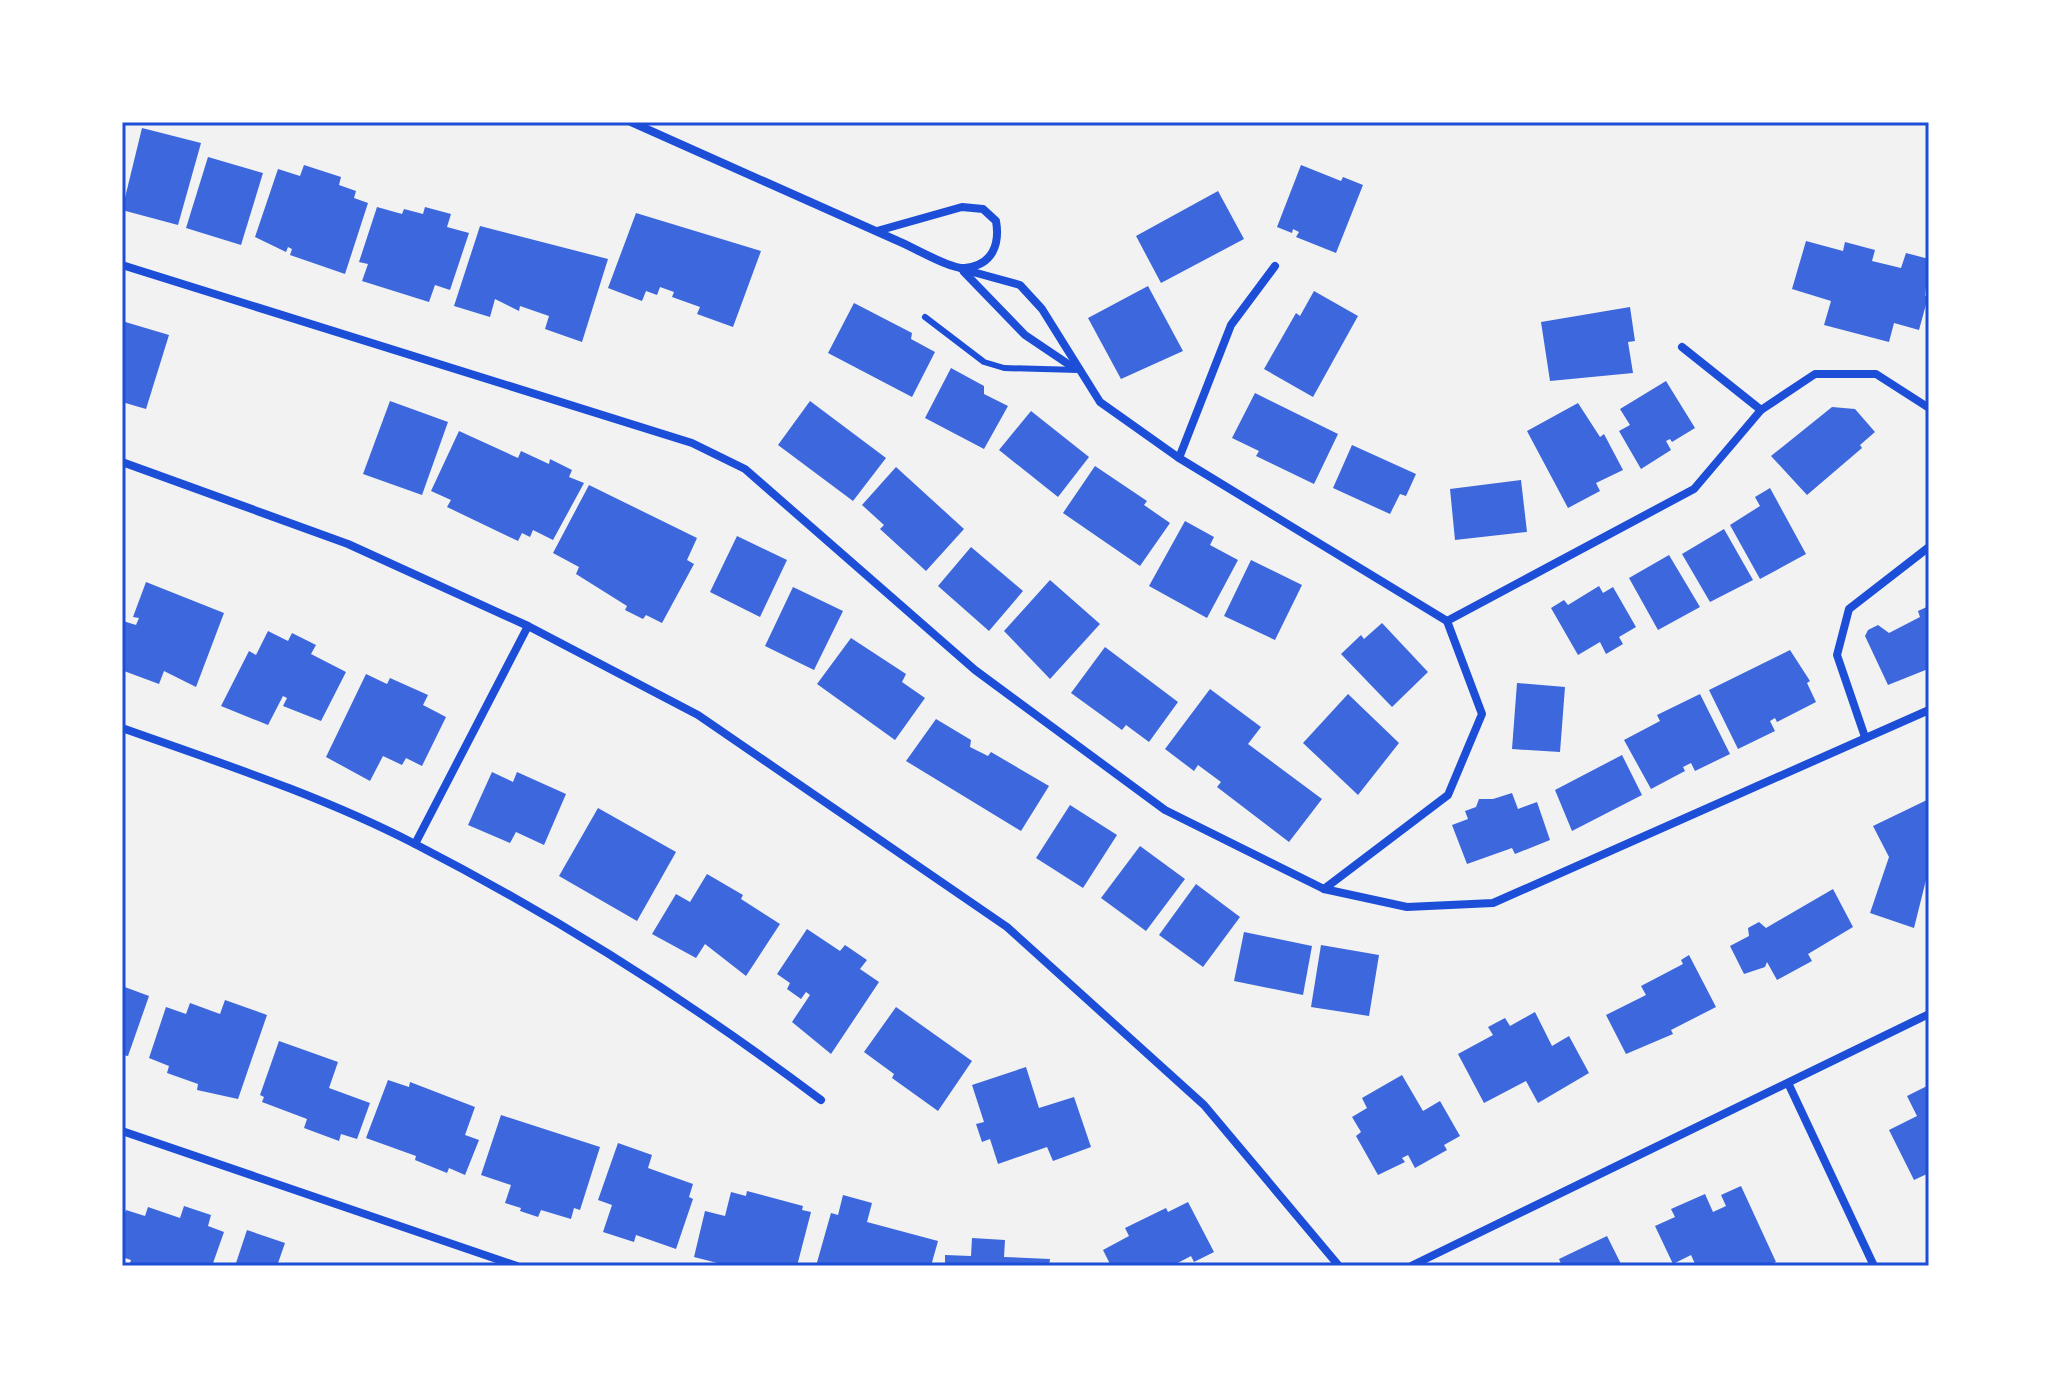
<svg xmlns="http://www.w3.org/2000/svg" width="2051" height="1388" font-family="Lato,sans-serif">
  <rect width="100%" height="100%" fill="#f2f2f2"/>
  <g fill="#3d67dc">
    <polygon points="142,128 201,143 178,225 122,210"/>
    <polygon points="208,157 263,173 241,245 186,228"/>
    <polygon points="304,165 341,177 339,185 356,191 354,198 368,203 345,274 290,255 292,249 288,247 286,252 255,237 278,169 300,176"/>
    <polygon points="1301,165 1341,181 1343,177 1363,185 1336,253 1296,237 1299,232 1293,229 1292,233 1277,227"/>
    <polygon points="1218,191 1244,239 1161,283 1136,236"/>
    <polygon points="377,207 402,214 404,209 423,214 425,207 451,214 447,227 469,233 450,290 435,285 429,302 362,281 368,264 359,262"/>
    <polygon points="636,213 761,251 733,327 697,314 700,307 672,297 674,292 660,287 657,295 646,291 642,301 608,288"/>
    <polygon points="480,226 608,259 582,342 545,329 549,316 520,306 519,311 495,299 490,317 454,306"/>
    <polygon points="1806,241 1843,251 1845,242 1875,250 1872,261 1901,268 1906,253 1929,259 1925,296 1928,297 1919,330 1894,323 1889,342 1824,325 1831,301 1792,289"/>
    <polygon points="1148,286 1183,351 1121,379 1088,318"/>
    <polygon points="1314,291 1358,316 1313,397 1264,369 1296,313 1300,316"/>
    <polygon points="854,303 912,333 911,339 935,352 912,397 828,353"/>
    <polygon points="1630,307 1635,341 1628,342 1633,373 1550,381 1541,322"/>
    <polygon points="122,321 169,335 146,409 122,402"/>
    <polygon points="951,368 984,386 984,394 1008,406 984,449 925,418"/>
    <polygon points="1666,381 1695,428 1672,442 1670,439 1666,441 1671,450 1641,469 1619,431 1630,425 1620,409"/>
    <polygon points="1255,393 1338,434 1314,484 1256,456 1259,451 1232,438"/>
    <polygon points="390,401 448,422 422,495 363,474"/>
    <polygon points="810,401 886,458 853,501 778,445"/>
    <polygon points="1578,403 1600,437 1604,434 1623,470 1596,483 1600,491 1568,508 1527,431"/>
    <polygon points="1832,407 1855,409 1875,432 1860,445 1862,448 1807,495 1771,456"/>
    <polygon points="1031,411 1089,457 1058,497 999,450"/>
    <polygon points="459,431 518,458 521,451 549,464 550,459 572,470 569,477 584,483 553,540 533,530 530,537 522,533 518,541 447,507 451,500 431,491"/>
    <polygon points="1352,445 1416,474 1406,496 1400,494 1390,514 1333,488"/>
    <polygon points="1095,466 1147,501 1144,505 1170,523 1140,566 1063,513"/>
    <polygon points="896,467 964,529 926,571 880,529 884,525 862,505"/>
    <polygon points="1521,480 1527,532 1455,540 1450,489"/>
    <polygon points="589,485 697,538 687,560 694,564 662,623 646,615 643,619 625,610 627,606 576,574 579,567 553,553"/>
    <polygon points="1770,488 1806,554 1760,579 1730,525 1760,506 1755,497"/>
    <polygon points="1185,521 1214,537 1210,545 1238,560 1207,618 1149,586"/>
    <polygon points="1724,529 1753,580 1710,602 1682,554"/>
    <polygon points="737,536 787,560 760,617 710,592"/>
    <polygon points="971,547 1023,591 989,631 938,586"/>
    <polygon points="1669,555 1700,607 1658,630 1629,578"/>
    <polygon points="1251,560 1302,585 1275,640 1224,616"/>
    <polygon points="1050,580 1100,624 1050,679 1004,631"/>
    <polygon points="146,582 224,613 196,687 164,671 159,684 124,671 122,623 123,621 136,625 139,618 133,617"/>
    <polygon points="1599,586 1603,593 1613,587 1636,627 1619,637 1623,644 1606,654 1600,642 1578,655 1551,608 1564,600 1568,605"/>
    <polygon points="793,587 843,611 814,670 765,646"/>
    <polygon points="1929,606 1928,669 1888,685 1865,636 1868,630 1878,625 1889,633 1920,617 1918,611"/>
    <polygon points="1382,623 1428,672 1392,707 1341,654 1361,635 1364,639"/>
    <polygon points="268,631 288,641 292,633 316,645 311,654 346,672 321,721 283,706 287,698 283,696 268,725 221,706 249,651 256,655"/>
    <polygon points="851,638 906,674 902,682 925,698 895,740 817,684"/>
    <polygon points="1105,647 1178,702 1149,742 1126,725 1122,730 1071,693"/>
    <polygon points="1790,650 1810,681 1807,683 1816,702 1777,722 1775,718 1770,721 1775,731 1738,749 1709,690"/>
    <polygon points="366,674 387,684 390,678 428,695 423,705 446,717 422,766 406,758 402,765 383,756 370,781 326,757"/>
    <polygon points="1517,683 1565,687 1560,752 1512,749"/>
    <polygon points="1210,689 1261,727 1248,744 1322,799 1289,842 1217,787 1221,782 1198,765 1194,771 1165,749"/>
    <polygon points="1348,694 1399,743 1358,795 1303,743"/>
    <polygon points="1700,694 1730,754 1695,771 1691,763 1683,767 1685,771 1651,789 1624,740 1660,721 1657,715"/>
    <polygon points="936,719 971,740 970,747 988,756 991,752 1049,786 1021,831 906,761"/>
    <polygon points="1622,755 1642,795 1572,831 1555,790"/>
    <polygon points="492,772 513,782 517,772 566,794 544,845 516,832 510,843 468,825"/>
    <polygon points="1512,793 1518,809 1537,802 1550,840 1515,854 1512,848 1467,864 1452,825 1468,819 1465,811 1476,807 1479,799 1493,799"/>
    <polygon points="1929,799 1929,868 1914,928 1870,913 1889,857 1873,826"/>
    <polygon points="1070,805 1117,835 1083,888 1036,858"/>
    <polygon points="598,808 676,852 637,921 559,876"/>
    <polygon points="1140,846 1185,879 1146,931 1101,898"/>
    <polygon points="707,874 743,895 741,899 780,924 746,976 705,944 696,958 652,934 676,894 690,902"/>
    <polygon points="1196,884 1240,917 1203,967 1159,935"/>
    <polygon points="1833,889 1853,927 1808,954 1812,961 1777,980 1767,962 1765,967 1744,974 1730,946 1749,936 1748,928 1759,922 1766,928"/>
    <polygon points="807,929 840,951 845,945 867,960 860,969 879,982 831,1054 792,1022 810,995 806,992 801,999 787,989 790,983 777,974"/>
    <polygon points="1244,932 1312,946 1303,995 1234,981"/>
    <polygon points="1321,945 1379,955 1369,1016 1311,1007"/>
    <polygon points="1689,955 1716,1007 1671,1030 1673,1034 1626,1054 1606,1015 1646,995 1641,986 1683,964 1681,960"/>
    <polygon points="122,986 149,996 128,1056 122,1055"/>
    <polygon points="225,1000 267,1015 238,1099 197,1090 198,1084 167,1073 169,1066 149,1058 166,1007 186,1014 190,1003 220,1014"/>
    <polygon points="896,1007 972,1061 938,1111 892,1078 894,1074 864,1052"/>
    <polygon points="1535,1012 1552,1046 1569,1036 1589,1073 1538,1103 1526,1081 1484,1103 1458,1054 1493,1035 1488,1027 1505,1018 1510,1026"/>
    <polygon points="279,1041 338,1062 329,1088 370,1103 357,1139 341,1134 339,1141 304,1128 307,1119 262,1102 264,1097 260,1095"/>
    <polygon points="1026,1067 1039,1108 1074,1097 1091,1147 1053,1161 1047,1147 998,1164 990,1139 982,1142 976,1124 984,1122 972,1085"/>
    <polygon points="1402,1075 1423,1111 1440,1101 1460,1136 1444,1145 1447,1150 1415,1168 1408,1155 1402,1158 1405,1162 1378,1175 1356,1136 1361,1132 1352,1117 1367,1108 1362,1098"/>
    <polygon points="388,1080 409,1087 410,1082 475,1107 465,1135 479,1140 465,1175 449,1168 447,1173 415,1160 416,1156 366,1138"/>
    <polygon points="1929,1085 1929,1173 1914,1180 1889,1130 1917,1116 1907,1096"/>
    <polygon points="501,1115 600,1147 580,1210 574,1208 571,1219 541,1210 538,1217 520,1211 521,1208 505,1203 511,1185 481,1175"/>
    <polygon points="618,1143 652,1155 648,1168 693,1184 689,1197 693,1199 676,1249 636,1235 634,1242 603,1232 612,1205 598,1200"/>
    <polygon points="1741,1186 1776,1262 1766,1266 1696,1266 1691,1255 1673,1264 1655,1226 1675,1217 1671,1209 1705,1194 1713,1212 1726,1206 1721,1195"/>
    <polygon points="747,1191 803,1206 802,1210 811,1212 797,1266 729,1266 694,1257 705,1211 725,1216 731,1192 746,1196"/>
    <polygon points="843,1195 872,1203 867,1222 938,1241 931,1266 816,1266 831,1213 838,1215"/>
    <polygon points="1188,1202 1214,1252 1194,1262 1191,1256 1172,1266 1111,1266 1103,1250 1129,1236 1125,1228 1166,1208 1168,1212"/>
    <polygon points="184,1206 211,1215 208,1226 224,1232 212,1266 129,1266 131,1260 122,1257 122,1221 126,1210 145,1216 148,1207 180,1218"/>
    <polygon points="247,1230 285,1243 277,1266 235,1266"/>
    <polygon points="1607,1236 1622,1266 1562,1266 1559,1259"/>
    <polygon points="972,1238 1005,1240 1004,1257 1050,1259 1049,1266 945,1266 945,1255 971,1256"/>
  </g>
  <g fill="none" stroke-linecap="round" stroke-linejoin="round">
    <polyline stroke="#1d4ed8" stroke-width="6" points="925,317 984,362 1004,368 1078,370"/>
    <g stroke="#1d4ed8" stroke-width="8">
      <path d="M631,122C720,162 809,201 898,241C913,247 951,270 965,268C993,265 1000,244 996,221L983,209L962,207L877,231"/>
      <polyline points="122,265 692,443 745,469 975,670 1165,810 1324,889 1407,907 1493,903 1929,710"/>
      <polyline points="962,269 1020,285 1042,309 1100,402 1179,458 1447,621 1482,714 1448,795 1324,889"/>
      <polyline points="964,272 1025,335 1074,368"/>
      <polyline points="1682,347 1761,410"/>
      <polyline points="1179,458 1231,325 1275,266"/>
      <polyline points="122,462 348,544 528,626 698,715 1007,927 1204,1105 1339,1266"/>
      <polyline points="1447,621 1694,489 1761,410 1815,374 1876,374 1929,408"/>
      <path d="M122,728C221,763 322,796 415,844C557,917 694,1004 821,1100"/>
      <polyline points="1865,737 1837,655 1849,609 1929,547"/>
      <polyline points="415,844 528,626"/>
      <polyline points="1789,1085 1874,1266"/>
      <polyline points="122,1131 517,1266"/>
      <polyline points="1411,1266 1929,1014"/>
    </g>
  </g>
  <rect width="2051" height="1388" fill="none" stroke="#ffffff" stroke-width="248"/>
  <rect x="124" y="124" width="1803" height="1140" fill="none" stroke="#1d4ed8" stroke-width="3"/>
</svg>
